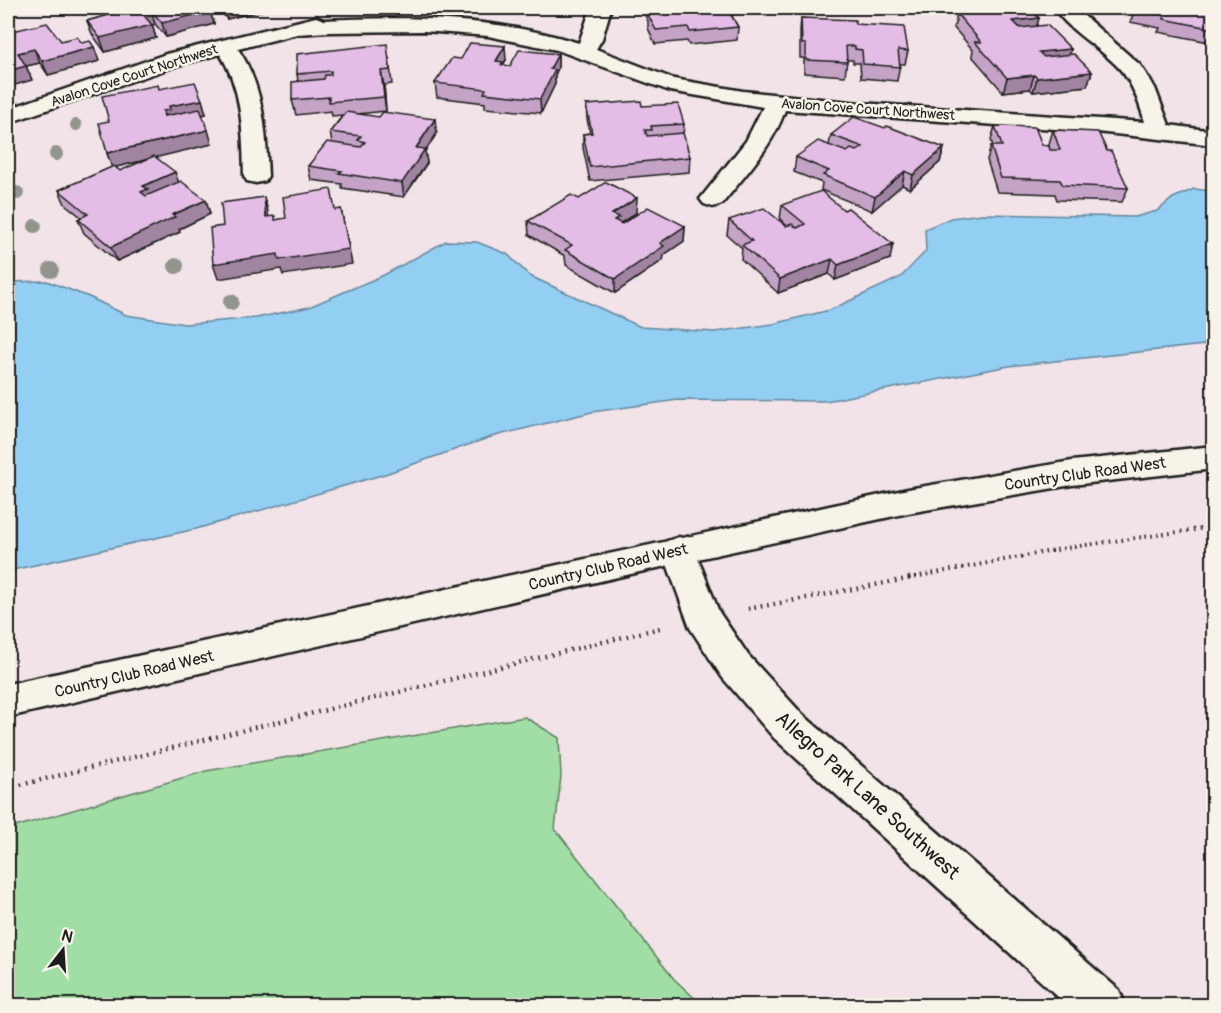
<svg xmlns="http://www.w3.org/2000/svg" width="1221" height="1013" font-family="Pangolin,sans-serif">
  <rect width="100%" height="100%" fill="#f1e3e7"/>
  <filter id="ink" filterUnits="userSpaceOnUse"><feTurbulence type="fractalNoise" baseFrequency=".0167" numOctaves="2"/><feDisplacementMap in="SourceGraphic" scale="12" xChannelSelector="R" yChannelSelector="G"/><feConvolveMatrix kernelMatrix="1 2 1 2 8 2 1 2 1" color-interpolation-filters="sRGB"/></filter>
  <g filter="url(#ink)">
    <polygon fill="#a1dea6" stroke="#5e7d61" stroke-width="1.5" points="525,717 559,738 561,776 555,829 674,979 702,1005 8,1005 8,829 206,771"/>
    <polygon fill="#93cef3" stroke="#63879d" stroke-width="1.5" points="1194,189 1213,191 1213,344 1009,366 826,401 678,400 592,412 491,437 385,474 196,529 8,571 8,282 47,281 89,297 126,315 185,324 256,318 309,307 384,275 446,241 477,242 507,254 530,276 641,327 715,332 773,324 830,310 901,277 926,251 925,229 951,218 982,214 1135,217 1157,211 1173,198"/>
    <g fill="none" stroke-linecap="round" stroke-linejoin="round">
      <defs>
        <g id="minor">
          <path d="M591,8H611L602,39L596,49L674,79L743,91L860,103L1145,122C1139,103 1133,83 1119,68C1099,46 1071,33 1054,8H1075L1140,65L1155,88L1169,125L1214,131V145L1097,132L785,110C773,146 745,175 722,204L713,207L704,204L700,199L746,141L763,107L670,91L557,50L488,36L424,31L328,32L297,34L238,49C264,87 266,131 268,176L265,181L256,183L247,181L244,176C243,135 243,90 220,54L182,64L8,123V109L166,54L316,17L324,20C409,16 497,17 579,43Z"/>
          <polygon points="679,537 691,541 719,612 748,655 802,714 1119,990 1126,1006 1068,1006 774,738 722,677 690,628 662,550 667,541"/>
        </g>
        <polygon id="major" points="1214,446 1214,469 1072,485 908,513 679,563 8,717 8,684 908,489 1072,461"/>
      </defs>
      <use href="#minor" stroke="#1c1c1c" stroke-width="5"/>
      <use href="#major" stroke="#1c1c1c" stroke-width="5"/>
      <polyline stroke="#1c1c1c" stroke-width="4" stroke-dasharray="1.5 4.5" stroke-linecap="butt" points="909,578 1072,547 1214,527"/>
      <g stroke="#1c1c1c" stroke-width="4.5" stroke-dasharray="1.5 5" stroke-linecap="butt">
        <polyline points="748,609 917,577"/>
        <polyline points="8,788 664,627"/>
      </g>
      <use href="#minor" fill="#f7f3e8" fill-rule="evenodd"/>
      <use href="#major" fill="#f7f3e8" fill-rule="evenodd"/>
    </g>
    <g fill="#92958e">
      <circle cx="76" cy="125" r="6"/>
      <circle cx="56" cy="154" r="7"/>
      <circle cx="17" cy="193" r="7"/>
      <circle cx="35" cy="226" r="7"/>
      <circle cx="176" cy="266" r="8"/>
      <circle cx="51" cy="270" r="8"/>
      <circle cx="231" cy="302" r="8"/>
    </g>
    <g fill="#c4a3c6" stroke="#1c1c1c" stroke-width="1.5" fill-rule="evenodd">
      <polygon points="100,8 272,8 227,19 218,9 210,11 214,24 166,37 155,24 152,25 156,38 105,52 92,34 87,21 104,16"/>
      <polygon points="641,8 733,8 732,16 738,27 737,40 689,45 687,41 655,44 648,28 648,21"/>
      <polygon points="992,8 1028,8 1039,18 1036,26 1071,49 1069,54 1092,72 1087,86 1033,92 1030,89 1003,92 972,56 973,50 954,28 957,14 992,11"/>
      <polygon points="1136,8 1214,8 1214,43 1158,32 1160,28 1130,22"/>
      <polygon points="801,18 855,24 908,51 905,64 900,64 897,81 861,78 860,63 853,63 853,60 847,60 845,76 804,73 804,58 800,58 800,31"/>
      <polygon points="8,32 61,41 82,43 99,61 48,75 40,63 26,66 32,80"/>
      <polygon points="558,54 558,68 555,75 555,84 541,113 485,108 485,103 437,97 435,83 461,59 506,60 503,65 510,66"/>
      <polygon points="389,58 392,84 384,85 386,111 357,114 437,133 425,151 427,163 404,197 342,188 342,184 311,180 308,166 332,143 330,132 343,115 332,116 331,111 296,115 292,100 298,81 297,74"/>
      <path d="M159,89L202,100L206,114L202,115L212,144L156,157L179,182L206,200L210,214L179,229L180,232L117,261L84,233L78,219L81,217L65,204L59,190L112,167L107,153L109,121ZM146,160L120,171L115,167Z"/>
      <polygon points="586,105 642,106 684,124 683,135 690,157 689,172 590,181 583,148 583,134 590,133 587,119"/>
      <polygon points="995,126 1042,145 1049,146 1049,144 1053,130 1107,151 1128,188 1122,202 1057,200 1055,194 997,192 987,160 991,146 993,146 991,140"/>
      <polygon points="885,128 944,148 940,162 910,189 902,185 872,211 821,190 822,183 794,172 796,157 829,145 831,135"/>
      <polygon points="579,199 636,213 620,223 622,224 685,226 684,241 664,255 663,260 615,293 566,265 565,256 529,235 528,221"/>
      <polygon points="782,205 890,259 835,280 829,274 778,293 741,259 742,248 727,235 729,220 786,226 787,226 780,219"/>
    </g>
    <g fill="#a084a1" stroke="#1c1c1c" stroke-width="1.5">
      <polygon points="202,8 217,8 218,9 210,11 214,24 166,37 162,23"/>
      <polygon points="224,8 272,8 227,19"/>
      <polygon points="725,8 733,8 732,17"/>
      <polygon points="151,10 155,24 152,25 156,38 105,52 100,38 142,13"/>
      <polygon points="1039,18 1035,32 1009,35 1013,21"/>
      <polygon points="505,46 506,60 497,75 496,61"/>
      <polygon points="94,47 99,61 48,75 42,61"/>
      <polygon points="34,49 40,63 26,66 32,80 8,87 8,71 18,53"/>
      <polygon points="1071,49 1067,62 1035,66 1039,52"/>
      <polygon points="558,54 558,68 555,75 555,84 541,113 540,99 550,69"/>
      <polygon points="381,71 384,85 386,111 384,97"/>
      <polygon points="1092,72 1087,86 1033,92 1037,78"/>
      <polygon points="1034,75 1030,89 1003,92 1007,78"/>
      <polygon points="202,100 206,114 173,121 167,125 163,111 169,106"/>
      <polygon points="435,119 437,133 425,151 427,163 404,197 402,183 416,148"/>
      <polygon points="208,130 212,144 112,168 107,153"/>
      <polygon points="944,148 940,162 910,189 913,175"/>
      <polygon points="905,171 902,185 872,211 875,197"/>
      <polygon points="175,172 180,186 153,203 141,192 143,186"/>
      <polygon points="264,197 268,211 270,231 266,217"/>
      <polygon points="637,198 636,213 619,224 614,235 612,214"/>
      <polygon points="206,200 210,214 179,229 180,232 117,261 111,247 172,215"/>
      <polygon points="341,209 352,264 283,275 281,269 218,279 213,264"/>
      <polygon points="685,226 684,241 664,255 663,260 615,293 615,279 660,243"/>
      <polygon points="893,244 890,259 835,280 838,265"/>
      <polygon points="832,259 829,274 778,293 780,279"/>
    </g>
    <g fill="#e4bde6" stroke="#1c1c1c" stroke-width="1.5">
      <polygon points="103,8 207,8 210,11 162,23 151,10 142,13 152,25 100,38 87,21 109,15"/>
      <polygon points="680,8 727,8 738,27 690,32 688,27 656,30 648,15 676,12 675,9 681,9"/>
      <polygon points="997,8 1028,8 1039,18 1013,21 1020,28 1047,25 1071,49 1039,52 1044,57 1074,54 1092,72 1037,78 1034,75 1007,78 975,42 981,42 957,14 1000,10"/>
      <polygon points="1136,8 1214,8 1214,29 1164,19 1165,15 1135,9"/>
      <polygon points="801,18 855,20 855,24 904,27 908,51 898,50 900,67 863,64 862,50 855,49 855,46 846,46 847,62 806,60 806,44 802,44"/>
      <polygon points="47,23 61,41 77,37 82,43 90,41 94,47 42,61 34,49 18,53 26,66 8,71 8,32"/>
      <polygon points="470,43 505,46 496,61 503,62 501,65 510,66 519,50 558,54 550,69 555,70 540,99 484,93 486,89 435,83 452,58 461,59"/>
      <polygon points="387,44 390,70 381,71 384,97 329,102 329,97 292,100 292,82 324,79 325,75 331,75 331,71 297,74 297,54"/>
      <polygon points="195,82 202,100 169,106 170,110 163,111 164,116 200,109 208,130 107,153 99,123 109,121 102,96 158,85 159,89"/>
      <polygon points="641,101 642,106 678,104 684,124 651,126 652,130 645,130 647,136 683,133 690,157 590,167 583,134 592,133 586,105"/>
      <polygon points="346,112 379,117 383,112 435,119 416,148 425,149 402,183 339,173 342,171 308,166 327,142 361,147 365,142 358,140 361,136 330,132"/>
      <polygon points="854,117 885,128 887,126 944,148 913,175 905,171 875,197 823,175 829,171 796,157 818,141 847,152 851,149 857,151 863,147 831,135"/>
      <polygon points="995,126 1035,127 1042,145 1049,146 1050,150 1060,150 1053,130 1098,132 1107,151 1111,151 1128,188 1063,185 1060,180 1001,178 991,146 1002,146"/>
      <polygon points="154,156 175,172 143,186 148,189 141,192 146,196 181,181 206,200 172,215 175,217 111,247 78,219 88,214 59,190 114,166 120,171"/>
      <polygon points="606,182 637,198 612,214 619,217 614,220 622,224 648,207 685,226 660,243 664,246 615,279 565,250 572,245 528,221 571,195 579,199"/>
      <polygon points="331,189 335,210 341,209 349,249 279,260 278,254 213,264 210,228 223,226 221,203 264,197 266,217 275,216 275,220 286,218 283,197"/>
      <polygon points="821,191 844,210 848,208 893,244 838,265 832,259 780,279 742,245 752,241 729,220 764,208 786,226 792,224 797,228 805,224 782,205"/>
    </g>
  </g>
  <g text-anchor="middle" stroke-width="5" stroke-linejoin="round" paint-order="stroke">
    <g font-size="14" fill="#1c1c1c" stroke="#f7f3e8">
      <text transform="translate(134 75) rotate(-18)" y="5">Avalon Cove Court Northwest</text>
      <text transform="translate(868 109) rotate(4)" y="5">Avalon Cove Court Northwest</text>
    </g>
    <g font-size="16" fill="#1c1c1c" stroke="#f7f3e8">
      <text transform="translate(1085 473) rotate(-8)" y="6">Country Club Road West</text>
      <text transform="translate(608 566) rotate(-13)" y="6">Country Club Road West</text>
      <text transform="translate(134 673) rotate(-13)" y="6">Country Club Road West</text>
    </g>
    <g font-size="20" fill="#1c1c1c" stroke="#f7f3e8">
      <text transform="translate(868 795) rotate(42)" y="7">Allegro Park Lane Southwest</text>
    </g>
  </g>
  <rect width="1221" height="1013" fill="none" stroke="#f7f3e8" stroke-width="30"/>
  <rect x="15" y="15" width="1191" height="983" fill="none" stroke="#1c1c1c" stroke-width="2" filter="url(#ink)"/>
  <g transform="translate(63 950) rotate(17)" stroke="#f7f3e8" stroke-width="4.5" paint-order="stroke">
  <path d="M0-4.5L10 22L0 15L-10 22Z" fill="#1c1c1c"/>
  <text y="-9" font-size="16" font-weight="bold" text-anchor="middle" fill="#1c1c1c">N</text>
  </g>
</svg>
